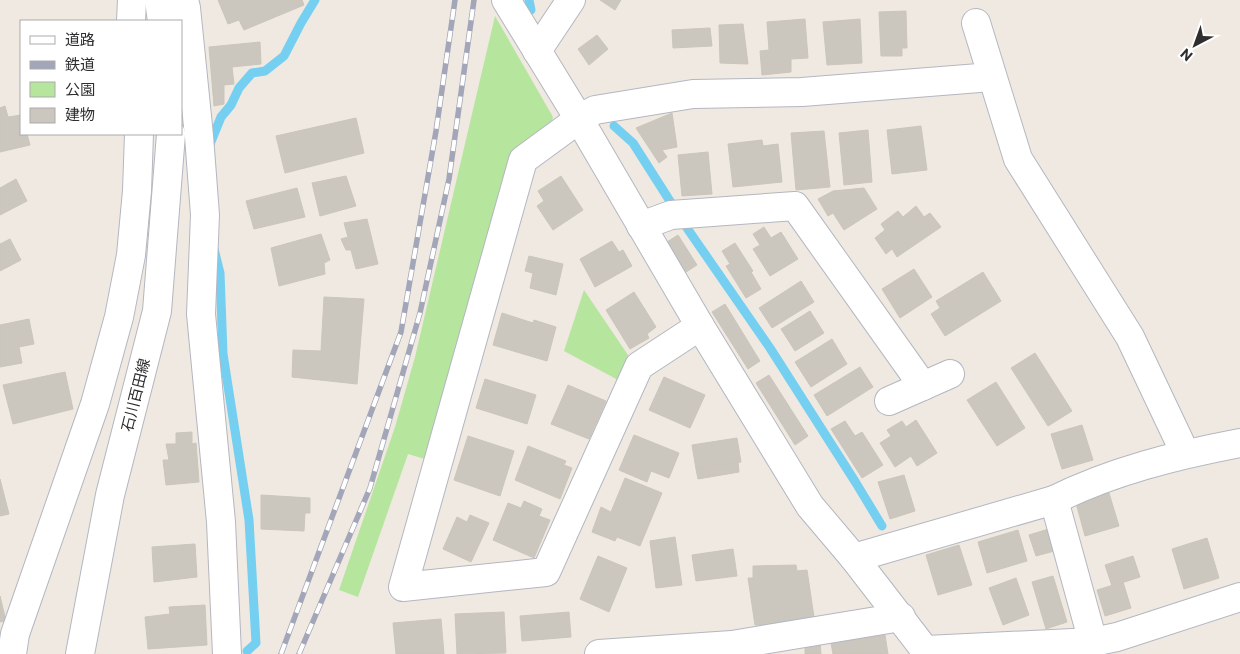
<svg xmlns="http://www.w3.org/2000/svg" width="1240" height="654" font-family="Commissioner,'Noto Sans JP',sans-serif">
  <rect width="100%" height="100%" fill="#efe9e1"/>
  <g fill="#b6e59e">
    <polygon points="495,16 553,117 550,132 513,154 428,460 408,454 358,597 339,590 395,427 415,357"/>
    <polygon points="584,290 630,358 620,381 564,351"/>
  </g>
  <g fill="none" stroke-linecap="round" stroke-linejoin="round">
    <g stroke="#75cff0" stroke-width="9">
      <polyline points="529,0 531,10"/>
      <polyline points="614,126 633,143 689,231 770,348 856,483 882,526"/>
      <polyline points="208,149 221,117 231,105 239,88 252,73 265,71 284,56 301,23 315,0"/>
      <polyline points="214,249 220,273 223,354 249,520 256,643 247,651"/>
    </g>
  </g>
  <g fill="#cbc7bf" stroke="#cbc5ba">
    <polygon points="218,0 302,0 304,5 244,30 239,20 228,24"/>
    <polygon points="600,0 621,0 615,10"/>
    <polygon points="906,11 907,48 902,48 902,56 881,56 879,12"/>
    <polygon points="805,19 808,58 791,59 791,72 762,75 760,51 769,50 767,22"/>
    <polygon points="860,19 862,63 827,65 823,22"/>
    <polygon points="743,24 748,64 720,63 719,25"/>
    <polygon points="710,28 712,46 673,48 672,30"/>
    <polygon points="597,35 608,49 589,65 578,49"/>
    <polygon points="260,42 261,64 232,67 234,84 224,85 224,104 214,106 209,47"/>
    <polygon points="5,106 8,117 21,115 21,134 27,134 30,145 0,152 0,108"/>
    <polygon points="672,113 677,147 662,150 667,157 659,163 636,128"/>
    <polygon points="356,118 364,153 285,173 276,136"/>
    <polygon points="921,126 927,170 892,174 887,130"/>
    <polygon points="868,130 872,182 844,185 839,133"/>
    <polygon points="824,131 830,187 796,190 791,133"/>
    <polygon points="762,140 763,146 778,144 782,182 733,187 728,144"/>
    <polygon points="708,152 712,194 682,196 678,155"/>
    <polygon points="346,176 356,206 320,216 312,183"/>
    <polygon points="561,176 583,210 553,230 537,206 544,201 538,191"/>
    <polygon points="16,179 27,201 0,215 0,188"/>
    <polygon points="297,188 305,217 254,229 246,201"/>
    <polygon points="864,188 877,209 844,230 833,213 828,216 818,199 833,191"/>
    <polygon points="916,206 924,217 930,213 941,227 897,257 892,249 886,254 875,238 885,230 881,224 898,211 903,217"/>
    <polygon points="367,219 378,264 356,269 351,250 346,250 341,239 348,237 344,223"/>
    <polygon points="764,227 771,238 781,232 798,259 770,276 753,249 760,245 753,234"/>
    <polygon points="321,234 330,260 324,263 325,274 279,286 271,248"/>
    <polygon points="678,235 697,265 686,272 667,242"/>
    <polygon points="10,239 21,260 0,271 0,244"/>
    <polygon points="612,241 619,252 623,250 632,266 595,287 580,259"/>
    <polygon points="735,243 753,271 751,272 761,289 746,298 726,266 730,264 722,251"/>
    <polygon points="529,256 563,264 556,295 530,288 533,273 525,271"/>
    <polygon points="914,269 932,297 900,318 882,289"/>
    <polygon points="983,272 1001,301 945,336 931,314 940,308 936,301"/>
    <polygon points="801,281 814,302 772,328 759,308"/>
    <polygon points="634,292 656,327 647,334 649,338 630,349 606,310"/>
    <polygon points="324,297 364,299 357,384 292,377 293,350 321,351"/>
    <polygon points="725,304 760,361 748,369 712,312"/>
    <polygon points="810,311 824,333 795,351 781,329"/>
    <polygon points="502,313 533,323 534,320 556,327 547,361 493,345"/>
    <polygon points="29,319 34,344 19,347 22,363 0,367 0,325"/>
    <polygon points="832,339 847,364 811,387 795,362"/>
    <polygon points="1035,353 1072,411 1048,426 1011,368"/>
    <polygon points="860,367 873,387 827,416 814,395"/>
    <polygon points="65,372 73,409 13,424 3,385"/>
    <polygon points="769,375 808,436 795,445 756,383"/>
    <polygon points="664,377 705,395 690,428 649,410"/>
    <polygon points="485,379 536,395 527,424 476,408"/>
    <polygon points="996,382 1025,428 997,446 967,400"/>
    <polygon points="568,385 606,401 589,439 551,424"/>
    <polygon points="916,420 937,453 917,466 911,456 895,467 880,443 891,436 887,430 902,421 906,427"/>
    <polygon points="845,421 855,436 862,432 883,465 862,478 831,429"/>
    <polygon points="1082,425 1093,460 1062,469 1051,434"/>
    <polygon points="192,432 192,444 196,443 199,482 166,485 163,460 169,460 166,444 176,444 176,433"/>
    <polygon points="634,435 679,453 669,478 651,471 647,482 619,470"/>
    <polygon points="468,436 514,451 500,496 454,480"/>
    <polygon points="737,438 741,462 696,469 692,445"/>
    <polygon points="528,446 566,461 564,465 572,468 560,499 515,480"/>
    <polygon points="738,462 739,472 698,479 696,469"/>
    <polygon points="904,475 915,511 890,519 878,482"/>
    <polygon points="625,478 662,493 640,546 617,537 615,541 592,532 601,507 611,512"/>
    <polygon points="0,479 9,514 0,516"/>
    <polygon points="1109,493 1119,526 1085,536 1076,503"/>
    <polygon points="261,495 310,498 310,513 305,513 304,531 261,529"/>
    <polygon points="524,501 542,509 539,516 550,520 534,558 493,540 508,503 521,508"/>
    <polygon points="470,515 489,523 471,562 443,549 457,517 467,522"/>
    <polygon points="1052,528 1058,550 1036,556 1029,535"/>
    <polygon points="1018,530 1027,561 987,573 978,542"/>
    <polygon points="675,537 682,585 656,588 650,541"/>
    <polygon points="1207,538 1219,578 1184,589 1172,549"/>
    <polygon points="195,544 197,577 154,582 152,547"/>
    <polygon points="959,545 972,585 938,595 926,555"/>
    <polygon points="733,549 737,576 696,581 692,555"/>
    <polygon points="598,556 627,568 609,612 580,599"/>
    <polygon points="1133,556 1140,577 1112,586 1105,565"/>
    <polygon points="796,565 797,571 807,570 814,617 799,619 799,624 755,625 748,578 753,578 753,566"/>
    <polygon points="1053,576 1067,622 1046,629 1032,582"/>
    <polygon points="1016,578 1029,615 1003,625 989,588"/>
    <polygon points="1123,582 1131,608 1105,616 1097,590"/>
    <polygon points="0,596 6,621 0,622"/>
    <polygon points="205,605 207,645 148,649 145,617 170,614 169,607"/>
    <polygon points="504,612 506,653 457,654 455,614"/>
    <polygon points="569,612 571,637 522,641 520,616"/>
    <polygon points="441,619 444,654 396,654 393,623"/>
    <polygon points="885,635 888,654 833,654 831,643"/>
    <polygon points="820,642 821,654 805,654 805,643"/>
  </g>
  <g fill="none" stroke-linecap="round" stroke-linejoin="round">
    <defs>
      <g id="minor">
        <polyline points="184,0 186,8 199,136 205,215 201,314 221,522 227,654"/>
        <polyline points="506,0 579,119 700,326 810,506 854,558 928,654"/>
        <polyline points="131,21 132,0"/>
        <polyline points="976,23 1018,159 1130,337 1185,453"/>
        <polyline points="537,51 571,0"/>
        <polyline points="641,226 671,215 795,206 923,386"/>
        <polyline points="700,326 639,366 546,572 403,587 523,160 579,119 595,110 693,94 802,92 992,77"/>
        <polyline points="889,401 950,374"/>
        <polyline points="1054,500 1093,642"/>
        <path d="M854,558L1054,500C1112,471 1177,455 1240,443"/>
        <polyline points="926,650 1093,642 1117,637 1240,597"/>
        <polyline points="12,654 15,634 95,404 119,317 131,255 137,191 139,134"/>
        <polyline points="599,654 732,645 901,617"/>
      </g>
      <g id="secondary">
        <polyline points="159,0 162,21"/>
        <polyline points="80,654 110,495 157,311 171,134"/>
      </g>
    </defs>
    <use href="#minor" stroke="#b4b7c1" stroke-width="30"/>
    <use href="#secondary" stroke="#b4b7c1" stroke-width="30"/>
    <use href="#minor" stroke="#fff" stroke-width="28"/>
    <use href="#secondary" stroke="#fff" stroke-width="28"/>
    <defs>
      <g id="rail">
        <polyline points="281,654 401,332 436,131 455,0"/>
        <polyline points="299,654 370,488 420,313 449,179 474,0"/>
      </g>
    </defs>
    <use href="#rail" stroke="#a3a6b8" stroke-width="5.5"/>
    <use href="#rail" stroke="#fff" stroke-width="4" stroke-dasharray="11" stroke-linecap="butt"/>
  </g>
  <g text-anchor="middle" stroke-width="4" stroke-linejoin="round" paint-order="stroke">
    <g font-size="15" fill="#2e2e2e" stroke="#fff">
      <text transform="translate(136 395) rotate(-76)" y="5">石川百田線</text>
    </g>
  </g>
  <rect x="20" y="20" width="162" height="115" fill="#ffffff" stroke="#ababab"/>
  <rect x="30" y="36" width="25" height="8" fill="#ffffff" stroke="#ababab"/>
  <text x="65" y="45" font-size="15" fill="#2e2e2e">道路</text>
  <rect x="30" y="61" width="25" height="8" fill="#a3a6b8" stroke="#ababab"/>
  <text x="65" y="70" font-size="15" fill="#2e2e2e">鉄道</text>
  <rect x="30" y="82" width="25" height="15" fill="#b6e59e" stroke="#ababab"/>
  <text x="65" y="95" font-size="15" fill="#2e2e2e">公園</text>
  <rect x="30" y="108" width="25" height="15" fill="#cbc7bf" stroke="#ababab"/>
  <text x="65" y="120" font-size="15" fill="#2e2e2e">建物</text>
  <g transform="translate(1195 45) rotate(221)" stroke="#ffffff" stroke-width="4" paint-order="stroke">
  <path d="M0-4L9 19L0 12L-9 19Z" fill="#2e2e2e"/>
  <text y="-8" font-size="14" font-weight="bold" text-anchor="middle" fill="#2e2e2e">N</text>
  </g>
</svg>
